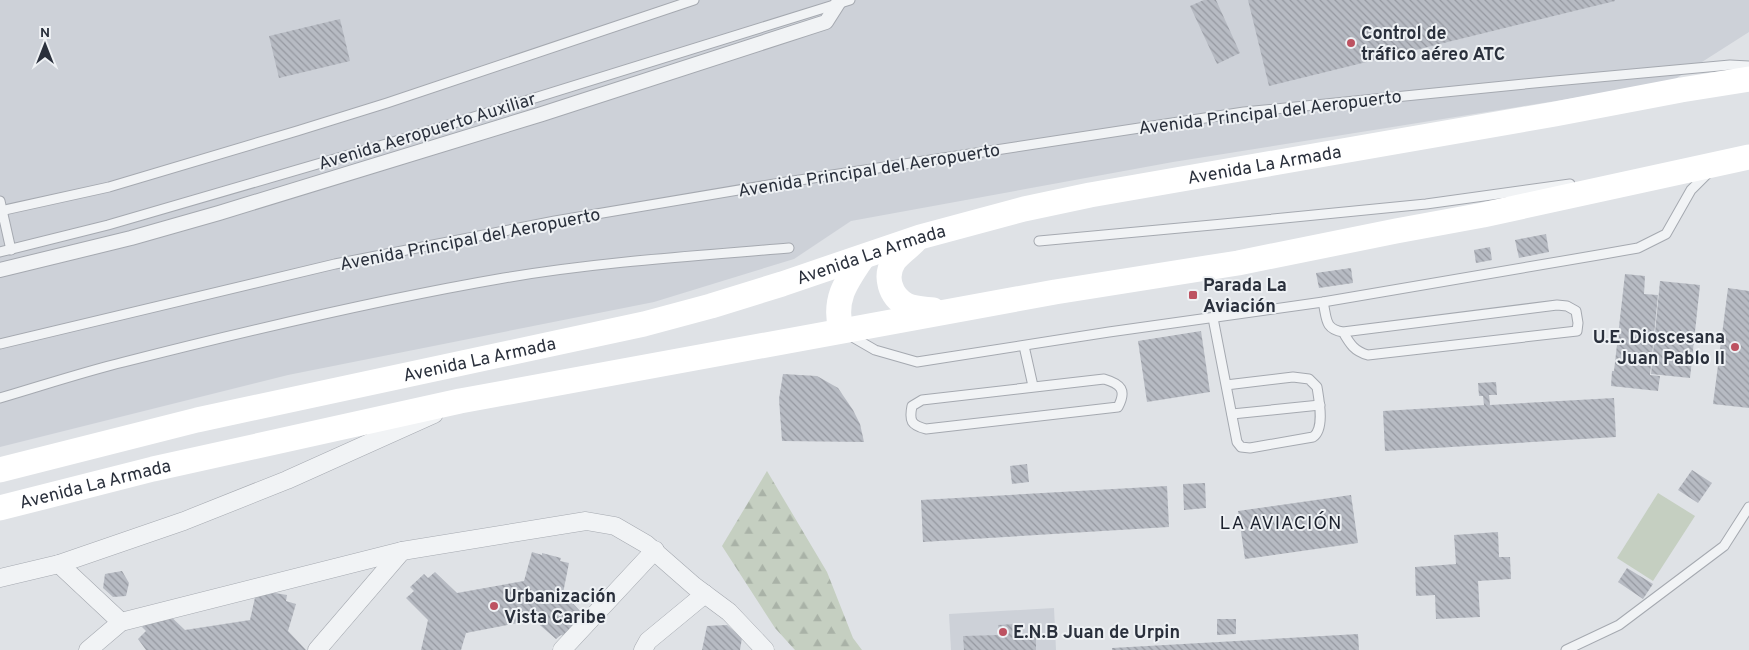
<svg xmlns="http://www.w3.org/2000/svg" width="1749" height="650" font-family="Overpass,sans-serif">
  <defs>
    <pattern id="forest-firs" width="22" height="20" patternUnits="userSpaceOnUse" patternTransform="scale(1.25)"><rect width="22" height="20" fill="#c5cfc1"/><path d="M5 1l3.5 6h-7zM16 11l3.5 6h-7z" fill="#a9b2a7"/></pattern>
    <pattern id="building-back-hatch" width="6" height="6" patternUnits="userSpaceOnUse" patternTransform="scale(1.25)"><rect width="6" height="6" fill="#b7bbc3"/><path d="M-1 5l2 2M0 0l6 6M5-1l2 2" fill="none" stroke="#9598a0"/></pattern>
  </defs>
  <rect width="100%" height="100%" fill="#dfe2e6"/>
  <g fill="#cdd1d8">
    <polygon points="0,0 1749,0 1749,32 1669,83 1173,162 851,221 794,259 654,302 288,375 0,447"/>
    <polygon points="1054,608 1056,650 951,650 949,614"/>
  </g>
  <polygon fill="#c5cfc1" points="1658,493 1695,516 1653,581 1617,558"/>
  <polygon fill="url(#forest-firs)" points="767,471 827,572 853,638 862,650 795,650 775,628 722,546"/>
  <g fill="url(#building-back-hatch)">
    <polygon points="1204,0 1216,0 1240,53 1217,64 1190,6"/>
    <polygon points="1248,0 1615,0 1615,1 1269,86"/>
    <polygon points="340,19 350,61 279,78 269,36"/>
    <polygon points="1546,234 1549,252 1519,258 1515,240"/>
    <polygon points="1490,247 1492,260 1476,263 1474,250"/>
    <polygon points="1351,268 1353,283 1319,288 1316,273"/>
    <polygon points="1625,274 1645,276 1644,294 1658,295 1650,375 1660,376 1658,391 1611,386 1612,371 1614,371"/>
    <polygon points="1660,281 1700,285 1690,378 1651,374"/>
    <polygon points="1728,288 1749,291 1749,408 1713,404"/>
    <polygon points="1201,331 1210,392 1147,402 1138,341"/>
    <polygon points="783,374 817,376 838,388 853,410 860,424 864,442 782,441 779,399"/>
    <polygon points="1496,382 1497,395 1489,395 1490,405 1614,398 1616,437 1385,451 1383,411 1484,405 1483,396 1479,396 1478,383"/>
    <polygon points="1027,464 1029,482 1012,484 1010,466"/>
    <polygon points="1692,470 1712,483 1698,503 1678,490"/>
    <polygon points="1205,483 1206,508 1184,510 1183,484"/>
    <polygon points="1167,486 1169,527 923,542 921,500"/>
    <polygon points="1351,495 1358,543 1245,559 1238,511"/>
    <polygon points="1498,532 1499,557 1510,557 1511,579 1478,581 1480,617 1436,619 1435,595 1416,596 1415,567 1456,564 1454,535"/>
    <polygon points="532,552 542,555 542,553 561,558 560,561 569,563 563,593 582,613 575,620 577,623 565,636 561,635 556,639 534,620 466,633 461,650 421,650 428,620 406,598 414,591 410,587 424,574 428,578 435,572 457,593 524,581"/>
    <polygon points="1627,568 1653,584 1643,599 1618,582"/>
    <polygon points="122,571 129,583 126,596 113,597 103,588 105,574"/>
    <polygon points="269,592 287,595 286,601 296,604 288,631 306,650 146,650 138,639 146,631 142,627 153,617 166,612 185,630 250,620 256,593 268,595"/>
    <polygon points="1217,619 1236,619 1236,634 1217,635"/>
    <polygon points="1014,624 1015,635 1036,634 1036,650 964,650 963,636 999,635 998,625"/>
    <polygon points="727,625 742,638 740,650 702,650 707,626"/>
    <polygon points="1358,634 1359,650 1112,650 1112,648"/>
  </g>
  <g fill="none" stroke-linecap="round" stroke-linejoin="round">
    <defs>
      <g id="service">
        <polyline points="0,201 11,250"/>
        <polyline points="0,211 109,187 297,131 387,103 694,0"/>
        <polyline points="1039,241 1223,224 1426,204 1570,184"/>
        <polyline points="0,252 108,225 393,142 850,0"/>
        <path d="M1323,302C1327,318 1324,329 1343,332L1557,305L1567,306L1576,311L1578,323L1577,331L1368,355C1354,351 1350,344 1343,332"/>
        <path d="M1213,318L1237,442L1241,447L1250,448L1313,437C1325,429 1319,400 1317,387L1309,379L1293,377L1226,385"/>
        <polyline points="849,335 875,350 917,362 1109,332 1323,302 1604,254 1638,248 1666,234 1691,190 1708,173"/>
        <polyline points="0,344 335,264 555,221 780,183 1244,112 1555,81 1730,65 1749,66"/>
        <polyline points="1024,346 1033,386"/>
        <path d="M1104,379C1121,384 1127,390 1118,407L926,429C911,425 909,421 912,406L922,400Z"/>
        <path d="M0,398C41,386 83,372 124,362C250,330 376,300 504,278C598,262 694,256 789,248"/>
        <polyline points="1232,414 1320,405"/>
        <polyline points="1566,650 1619,625 1724,546 1749,507"/>
      </g>
      <polyline id="pedestrian" points="0,270 131,238 219,213 542,114 826,22 840,0"/>
      <g id="minor">
        <polyline points="59,564 121,622"/>
        <polyline points="0,578 59,564 184,521 287,480 434,414"/>
        <polyline points="88,650 121,622 402,551 586,521 615,526 646,544 694,586 729,612 765,650"/>
        <polyline points="317,650 402,551"/>
        <polyline points="562,650 655,550"/>
        <polyline points="643,650 648,641 705,594"/>
      </g>
    </defs>
    <use href="#service" stroke="#a5a9b0" stroke-width="11"/>
    <use href="#pedestrian" stroke="#a5a9b0" stroke-width="16"/>
    <use href="#minor" stroke="#a5a9b0" stroke-width="19"/>
    <use href="#service" stroke="#f1f3f5" stroke-width="9"/>
    <use href="#pedestrian" stroke="#f1f3f5" stroke-width="14"/>
    <use href="#minor" stroke="#f1f3f5" stroke-width="18"/>
    <g stroke="#fff" stroke-width="25">
      <path d="M914,242C908,248 899,254 894,261C884,276 890,296 906,305C914,309 925,309 933,310"/>
      <path d="M841,330C833,299 846,282 863,257"/>
      <path id="s1" d="M0,470L197,420L644,324L711,306L782,284L920,237L1024,209L1090,195L1555,114L1681,90L1749,79"/>
      <path id="s2" d="M0,508L153,469L460,401L1055,292L1238,263L1396,231L1483,215L1749,157"/>
    </g>
  </g>
  <g fill="#bd5261" stroke="#eef1f4" stroke-width="2">
    <circle cx="1351" cy="43" r="5"/>
    <rect x="1188" y="290" width="10" height="10" rx="2.5"/>
    <circle cx="1735" cy="347" r="5"/>
    <circle cx="494" cy="606" r="5"/>
    <circle cx="1003" cy="632" r="5"/>
  </g>
  <g text-anchor="middle" stroke-width="4" stroke-linejoin="round" paint-order="stroke">
    <g font-size="18" font-weight="bold" fill="#2a303c" stroke="#eef1f4" text-anchor="start">
      <text x="1361" y="39">Control de<tspan x="1361" dy="21">tráfico aéreo ATC</tspan></text>
      <text x="1203" y="291">Parada La<tspan x="1203" dy="21">Aviación</tspan></text>
      <text x="1725" y="343" text-anchor="end">U.E. Dioscesana<tspan x="1725" dy="21">Juan Pablo II</tspan></text>
      <text x="504" y="602">Urbanización<tspan x="504" dy="21">Vista Caribe</tspan></text>
      <text x="1013" y="638">E.N.B Juan de Urpin</text>
    </g>
    <g font-size="18" fill="#2a303c" stroke="#eef1f4">
      <text transform="translate(1270 112) rotate(-7)" y="6">Avenida Principal del Aeropuerto</text>
      <text transform="translate(427 131) rotate(-17)" y="6">Avenida Aeropuerto Auxiliar</text>
      <text dy="6" stroke="none"><textPath href="#s1" startOffset="1302">Avenida La Armada</textPath></text>
      <text transform="translate(869 170) rotate(-9)" y="6">Avenida Principal del Aeropuerto</text>
      <text transform="translate(470 239) rotate(-11)" y="6">Avenida Principal del Aeropuerto</text>
      <text dy="6" stroke="none"><textPath href="#s1" startOffset="898">Avenida La Armada</textPath></text>
      <text dy="6" stroke="none"><textPath href="#s1" startOffset="492">Avenida La Armada</textPath></text>
      <text dy="6" stroke="none"><textPath href="#s2" startOffset="98">Avenida La Armada</textPath></text>
    </g>
    <g font-size="19" letter-spacing="1" fill="#1c212d" stroke="#eef1f4">
      <text x="1281" y="529">LA AVIACIÓN</text>
    </g>
  </g>
  <g transform="translate(45 45)" stroke="#eef1f4" stroke-width="4" paint-order="stroke">
  <path d="M0-4L9 19L0 12L-9 19Z" fill="#2a303c"/>
  <text y="-8" font-size="14" font-weight="bold" text-anchor="middle" fill="#2a303c">N</text>
  </g>
</svg>
